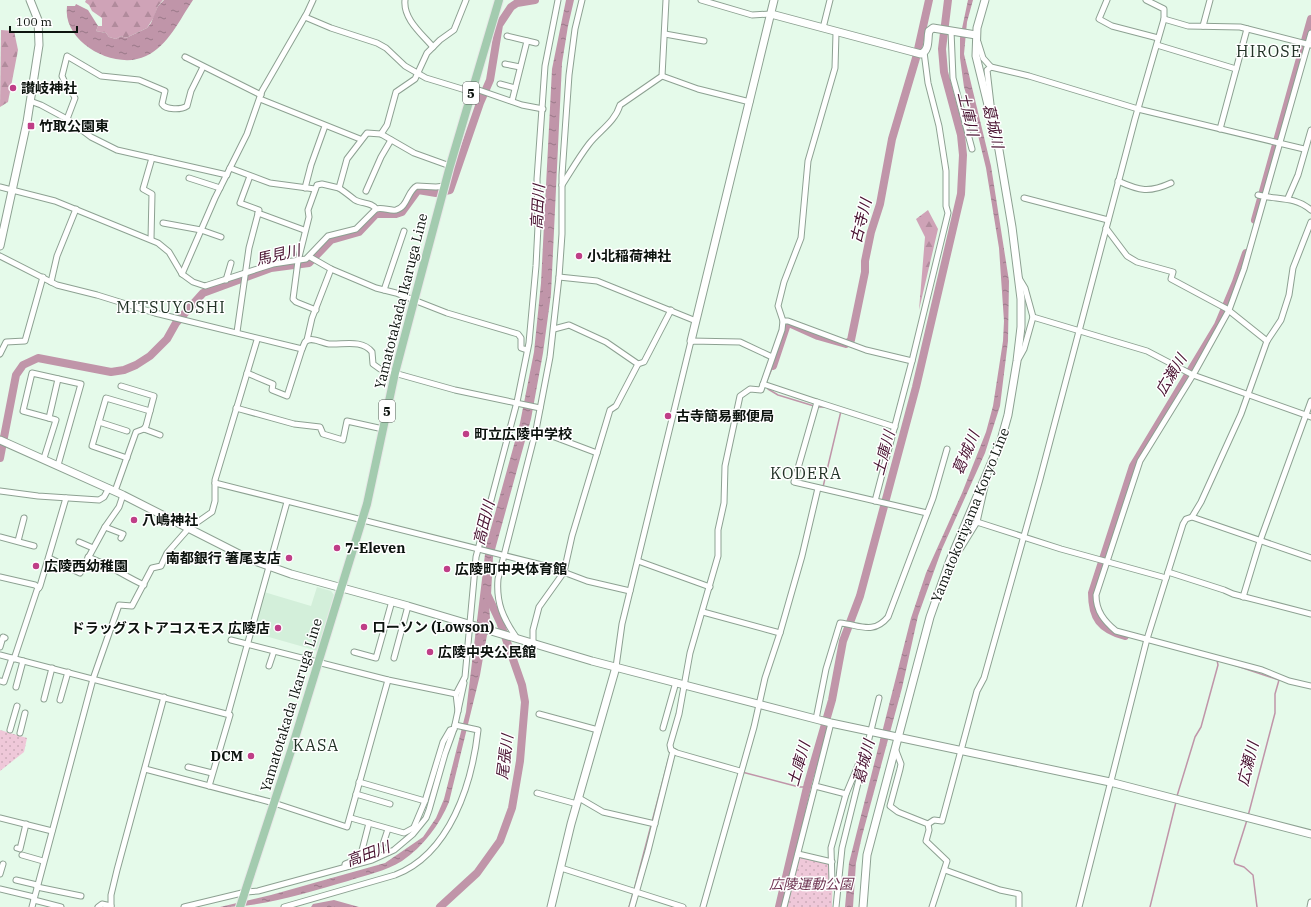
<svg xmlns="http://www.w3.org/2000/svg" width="1311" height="907" font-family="'IBM Plex Serif','Noto Sans JP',serif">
  <defs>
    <pattern id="grass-dots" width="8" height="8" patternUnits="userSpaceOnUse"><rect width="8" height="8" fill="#efc8d9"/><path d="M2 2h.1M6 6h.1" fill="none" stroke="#ccabb9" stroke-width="1.8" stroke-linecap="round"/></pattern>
    <pattern id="forest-firs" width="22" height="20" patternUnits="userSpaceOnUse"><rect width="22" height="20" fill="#cfa3b7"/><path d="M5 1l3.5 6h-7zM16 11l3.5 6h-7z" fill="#b18b9c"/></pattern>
    <pattern id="water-ripples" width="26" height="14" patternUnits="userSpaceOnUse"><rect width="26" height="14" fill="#c095a9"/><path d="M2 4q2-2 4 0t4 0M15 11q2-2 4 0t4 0" fill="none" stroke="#9a7888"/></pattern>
  </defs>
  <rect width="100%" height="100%" fill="#e5faea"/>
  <polygon fill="#d3efda" points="317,587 331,591 334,595 318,651 251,632 264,592 311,606"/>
  <g fill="url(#grass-dots)">
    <polygon points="0,730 27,738 24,752 0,771"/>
    <polygon points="795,852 833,860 832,907 783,907"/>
  </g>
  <g fill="url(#forest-firs)">
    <polygon points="86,0 163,0 158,6 154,17 147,28 126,38 121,36 116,39 109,37 106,33 96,31 98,26 102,26 102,18 92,11 89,5 85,2"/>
    <polygon points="1,30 14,31 18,50 8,102 0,107"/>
    <polygon points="928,210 938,229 919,310 925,237 916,219"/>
  </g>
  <g fill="url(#water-ripples)">
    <path d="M164,0H193C180,19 168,46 146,56C116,71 62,43 67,6H75L76,4L88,10L98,26L96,31L106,33L109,37L116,39L121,36L126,38L147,28L151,23L158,6Z"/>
    <path d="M566,0H574L568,26L562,63L551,294L543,353L531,419L493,557L491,595L489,603L490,618L480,675L449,802C440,824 423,847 402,861C386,871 366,875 348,881C306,893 264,907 220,907L271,895L385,863L423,837L436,818L444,799L466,712L486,546L520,423L534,352L541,283L552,69Z"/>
    <polygon points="968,0 973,0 967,22 964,54 991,166 1009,281 1008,341 1000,406 985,453 942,549 918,616 902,688 862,836 856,863 853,907 845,907 849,863 911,618 926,573 962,493 986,432 993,406 1003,341 1004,321 999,248 986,168 976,127 964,87 960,58 960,38"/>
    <polygon points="334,900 359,907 311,907 313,904"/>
  </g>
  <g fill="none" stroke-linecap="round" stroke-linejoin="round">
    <g stroke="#c095a9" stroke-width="1.5">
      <polyline points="766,383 773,366"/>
      <polyline points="767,387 768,389 778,395 814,406"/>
      <polyline points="818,407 826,407"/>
      <polyline points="823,487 841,411"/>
      <polyline points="1231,664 1279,680 1275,694 1275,713 1248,816"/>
      <polyline points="742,772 799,787 804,787 808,783"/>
      <polyline points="1177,796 1195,737 1201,727 1218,665 1217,660 1218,660"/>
      <polyline points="1247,820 1234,861 1235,864 1244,867 1253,875 1257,907"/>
      <polyline points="634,890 669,757"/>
      <polyline points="629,907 633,893"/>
      <polyline points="1150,907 1176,802"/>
    </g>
    <g stroke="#c095a9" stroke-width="8">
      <polyline points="1255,220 1311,19"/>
      <polyline points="773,366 787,324 789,323 818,336 846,344 851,340 865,272 865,261 871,232 880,204 892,139 916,58 929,0"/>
      <polyline points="0,458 16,375 23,365 38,358 111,372 124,370 136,365 150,356 167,339 176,323 203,293 271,268 309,263 331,240 359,232 376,214 396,214 402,212 418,190 436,193 450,190 480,103 490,80 499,25 511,7 517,3 535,0"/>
      <path d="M1125,636C1100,629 1092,618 1092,593L1133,466L1218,325L1236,282L1246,253"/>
      <polyline points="440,907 477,873 500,841 512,808 520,761 525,702 522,685 500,622 486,592"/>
      <polyline points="779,907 808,783 832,700 843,641 860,596 916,387 961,194 963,155 961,135 944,72 942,49 948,0"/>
    </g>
    <defs>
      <g id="street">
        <path d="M405,0C403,19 422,34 433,47"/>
        <polyline points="701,0 752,15 771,14"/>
        <polyline points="1107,0 1099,19 1112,26 1158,38"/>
        <polyline points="305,17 331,28 377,43 386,48 405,66 426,78 472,92"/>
        <polyline points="1164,19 1188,26 1240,27 1311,45"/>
        <polyline points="1203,26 1210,0"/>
        <polyline points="823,28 830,0"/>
        <polyline points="951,31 953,78 972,149"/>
        <path d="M1311,33L1244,269L1229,310L1193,375L1140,461L1096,595C1096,611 1104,621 1116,631L1262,670L1289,681L1311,686"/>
        <polyline points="665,34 704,41"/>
        <polyline points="507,36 536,43"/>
        <polyline points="978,42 983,58 991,67 1029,76 1138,109 1304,149"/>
        <polyline points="1157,45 1236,69"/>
        <polyline points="185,57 261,95"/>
        <polyline points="505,64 520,67"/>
        <polyline points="991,67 987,70 992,113"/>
        <polyline points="662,76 698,89 750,102"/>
        <polyline points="500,84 515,88"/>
        <polyline points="473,88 522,105 543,109"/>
        <polyline points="260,99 360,139"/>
        <polyline points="30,101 41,105 67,119 91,137 117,150 227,175"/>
        <polyline points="512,101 527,41"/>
        <path d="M67,119L75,98L73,94L67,87L62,76L67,56L101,76L139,80L165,91L162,104C166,110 181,110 187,106L191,91L203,67"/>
        <polyline points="1220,129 1247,29"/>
        <polyline points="381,134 387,125 396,92 415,79 427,53 440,40 454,30 466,0"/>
        <polyline points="230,168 270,183 315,189"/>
        <polyline points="189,178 220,188"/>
        <path d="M1118,181C1140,191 1149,193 1171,183"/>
        <path d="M562,185C571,171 579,157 589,144C599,131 615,122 620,105L662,76L666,0"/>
        <path d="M0,187L55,201L158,243L169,252L182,274L193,282L205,286L273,264L306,259L328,236L356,229L376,209C383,207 389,211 396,210C408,207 407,191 417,186L436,187L445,186"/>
        <polyline points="305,188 311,165 325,126"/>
        <path d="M339,188C345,192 350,196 355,200C362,204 372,202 376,209"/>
        <polyline points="366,191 381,157 391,140"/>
        <path d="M1258,195C1278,200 1294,196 1311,210"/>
        <polyline points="1024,198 1108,220"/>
        <polyline points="1288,198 1298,175 1311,130"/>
        <polyline points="258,213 304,230"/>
        <polyline points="163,223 201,230 221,237"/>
        <polyline points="1106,228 1127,256 1137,262 1173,272 1171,279 1227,309 1267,341"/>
        <polyline points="151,239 152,194 143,189 152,158"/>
        <path d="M0,256L57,285L97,295L155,313L302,349L305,342C311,336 322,343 329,344C343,345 362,339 372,352L373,364L380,369L455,390L540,408"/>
        <polyline points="310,257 331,269 376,288 396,293 447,313 518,334 521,338 521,348 527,350"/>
        <polyline points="182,274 215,198 247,134 262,91 307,13 313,0"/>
        <polyline points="559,277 597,281 696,321"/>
        <polyline points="1019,278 1025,288 1033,317 1147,351 1193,375 1311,417"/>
        <polyline points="226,280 231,263"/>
        <polyline points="51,282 57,256 76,209"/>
        <polyline points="384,290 404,231"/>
        <polyline points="316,310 296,302 293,299 298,261 309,217 308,210 317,185 322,184 339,188 347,159 367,133 381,134 414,153 450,166"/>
        <polyline points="783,321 788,321 866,350 912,361"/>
        <polyline points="554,329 569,325 606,342 638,364"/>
        <polyline points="237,332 249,248 259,210 240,203 250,176"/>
        <polyline points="307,340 312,318 331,269"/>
        <polyline points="0,354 6,342 25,341 43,277"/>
        <polyline points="1019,358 1024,349 1033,317"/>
        <polyline points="247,373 273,384 272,390 287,396 302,349"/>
        <polyline points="763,384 817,402 794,482 927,513"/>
        <polyline points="817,402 895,427"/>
        <polyline points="236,408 294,424 320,427 323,434 343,440 347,421 383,429"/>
        <polyline points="49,418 58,379"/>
        <polyline points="99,422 127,431"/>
        <polyline points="144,429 160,435"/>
        <polyline points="536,430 597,453"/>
        <polyline points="44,458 56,420 23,411 32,373 81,384 58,465"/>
        <polyline points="127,458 92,446 106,398 150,411"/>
        <polyline points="215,483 550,567 587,581 630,591"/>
        <polyline points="0,491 38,496 99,500 104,497 109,488"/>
        <polyline points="115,491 136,432 144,429 146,426 154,396 121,386"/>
        <polyline points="875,501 912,361 948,213 946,206 946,171 939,126 928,83 924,52"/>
        <polyline points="1192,517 1311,558"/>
        <polyline points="977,522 986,482"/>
        <polyline points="105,527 123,534 121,538"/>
        <polyline points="0,537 34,546"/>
        <polyline points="18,541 24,518"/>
        <polyline points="79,542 93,548"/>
        <path d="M88,557C108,564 124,576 144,585"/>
        <polyline points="953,557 961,548 977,522 1061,549 1166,578"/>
        <polyline points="49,558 80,573 105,527 119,507 123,495"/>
        <polyline points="638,561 710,587"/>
        <polyline points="1168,572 1224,590 1233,594 1311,614"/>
        <polyline points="0,577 35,585 39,588"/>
        <polyline points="1243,597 1260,541 1311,401"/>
        <polyline points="703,612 780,633"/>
        <path d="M516,637C503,618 496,603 498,579L536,430L550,357L559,277L562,234V175L569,75L575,29L582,0"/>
        <polyline points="231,640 388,680 456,694"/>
        <polyline points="533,642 533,630 539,607 564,572 572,536 610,410 616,406 638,364 644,362 671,310"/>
        <polyline points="0,647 3,637 5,638"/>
        <polyline points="354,652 376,658 392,601"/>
        <polyline points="0,655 230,715 209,786"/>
        <polyline points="394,658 408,606"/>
        <polyline points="14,659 37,590 40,586 66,498"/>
        <polyline points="269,666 274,651"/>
        <polyline points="616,667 622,624 691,341 740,342 772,357"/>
        <polyline points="0,681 4,682 12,658"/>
        <polyline points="16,687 23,661"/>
        <polyline points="44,699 52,668"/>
        <polyline points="60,700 68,672"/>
        <polyline points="458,711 456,694 465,677 476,557 517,402 529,343 536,266 538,226 537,179 545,66 558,0"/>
        <polyline points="228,714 287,502"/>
        <polyline points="539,714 598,730"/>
        <path d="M816,719L826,669L840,623C860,625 873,635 888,617L933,498L947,449"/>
        <polyline points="831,723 815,786 846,794"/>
        <polyline points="663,728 676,682"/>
        <polyline points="10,730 17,706"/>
        <polyline points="20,733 25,713"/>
        <polyline points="896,751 901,764 900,769 890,806 898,812 928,824 929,830 926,841 947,861 932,907"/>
        <polyline points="188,767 212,773"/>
        <polyline points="145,769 274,803 347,827 388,680"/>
        <polyline points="740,771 677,753 671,750 670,745 679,714 690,653 718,556 718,530 724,503 725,466 740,396 750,389 761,390 782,330 783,321 778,306 784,282 801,238 808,161 835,68 836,33"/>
        <polyline points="359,782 425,801"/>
        <polyline points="537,793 577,804"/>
        <polyline points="356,794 390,804"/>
        <polyline points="579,798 603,812 655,824"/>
        <polyline points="0,818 52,831"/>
        <polyline points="351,818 404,833 417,826"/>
        <polyline points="928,824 934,820 942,821 977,691 984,678 1040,479 1135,119 1164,19 1164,9 1146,0"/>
        <polyline points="414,827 425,801 443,742 450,730 454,729"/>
        <polyline points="383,844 388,829"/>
        <polyline points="17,848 20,849 26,824"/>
        <polyline points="798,854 832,862"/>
        <polyline points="22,855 43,861"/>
        <polyline points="345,867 345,864 360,858 369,823"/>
        <polyline points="561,868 683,907"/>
        <polyline points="945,870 1000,890 1019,894 1019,907"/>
        <polyline points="0,874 3,864"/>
        <polyline points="16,880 37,885"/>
        <polyline points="37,887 81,896"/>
        <polyline points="836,888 832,882 831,848 846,794 859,763 864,762"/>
        <polyline points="0,889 34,897"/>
        <polyline points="34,900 61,907"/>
        <polyline points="32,907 93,679 119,605 132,606 152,568 161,566 167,553 189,528 212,512 215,501 215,480 257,340"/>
        <polyline points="98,907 102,904 111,906"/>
        <polyline points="111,907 111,895 117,870 164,697"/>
        <polyline points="184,907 246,892 258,891 372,860 394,850 413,834 426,818 429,810 445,754 454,729 464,683"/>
        <path d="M284,907L395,875C450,854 472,784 478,730L455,725"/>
        <polyline points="632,907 648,851 673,751"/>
        <polyline points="703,907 754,727 765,678 780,633 802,556 818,488"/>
        <polyline points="784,907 815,786"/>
        <polyline points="836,907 842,848 879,698"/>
        <polyline points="1079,907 1147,639 1183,524 1186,519 1192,517 1201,502 1241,414 1267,341 1281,320 1289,295 1293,268 1311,222"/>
        <polyline points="1310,907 1311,902"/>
      </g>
      <g id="secondary">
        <path d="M771,14L921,54C930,50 927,39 929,31L933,28L976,35"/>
        <polyline points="0,246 27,122 39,45 38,20 30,0"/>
        <polyline points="691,341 774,0"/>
        <polyline points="0,440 123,495 249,559 291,574 408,606 592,661 831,723 1110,782 1311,834"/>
        <polyline points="551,907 571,824 616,667"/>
        <polyline points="863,907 867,855 930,617 950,560 1001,440 1008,415 1017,361 1021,327 1021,299 1012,227 999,150 976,56 977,28 985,0"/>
      </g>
      <polyline id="primary" points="240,907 291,751 367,504 395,373 414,301 450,166 499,0"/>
    </defs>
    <use href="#street" stroke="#8da192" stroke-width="7"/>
    <use href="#secondary" stroke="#8da192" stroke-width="9"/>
    <use href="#primary" stroke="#e7e7e7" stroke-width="10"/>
    <use href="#street" stroke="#fff" stroke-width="5"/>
    <use href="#secondary" stroke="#fff" stroke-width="7"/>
    <use href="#primary" stroke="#a3cbaf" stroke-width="8"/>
  </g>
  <g fill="#bf3e87" stroke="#fff" stroke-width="1.5">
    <circle cx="13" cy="88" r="4"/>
    <rect x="27" y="122" width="8" height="8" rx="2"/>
    <circle cx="579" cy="256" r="4"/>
    <circle cx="668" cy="416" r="4"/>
    <circle cx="466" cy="434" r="4"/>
    <circle cx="134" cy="520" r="4"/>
    <circle cx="337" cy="548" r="4"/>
    <circle cx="289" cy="558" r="4"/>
    <circle cx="36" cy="566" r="4"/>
    <circle cx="447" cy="569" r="4"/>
    <circle cx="364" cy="627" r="4"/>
    <circle cx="278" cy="628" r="4"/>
    <circle cx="430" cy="652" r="4"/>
    <circle cx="251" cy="756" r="4"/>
  </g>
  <g text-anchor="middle" stroke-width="3" stroke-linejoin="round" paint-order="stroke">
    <g fill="#fff" stroke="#555a56" stroke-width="1">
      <rect x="463" y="82" width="16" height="22" rx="3"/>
      <rect x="379" y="400" width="16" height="22" rx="3"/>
    </g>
    <g font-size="13" font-weight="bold" fill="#0c130e">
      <text x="471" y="98">5</text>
      <text x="387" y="416">5</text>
    </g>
    <g font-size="14" font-weight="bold" fill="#0c130e" stroke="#fff" text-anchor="start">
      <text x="21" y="93">讃岐神社</text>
      <text x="39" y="131">竹取公園東</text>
      <text x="587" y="261">小北稲荷神社</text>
      <text x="676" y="421">古寺簡易郵便局</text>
      <text x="474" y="439">町立広陵中学校</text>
      <text x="142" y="525">八嶋神社</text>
      <text x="345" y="553">7-Eleven</text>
      <text x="281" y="563" text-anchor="end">南都銀行 箸尾支店</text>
      <text x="44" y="571">広陵西幼稚園</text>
      <text x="455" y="574">広陵町中央体育館</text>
      <text x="372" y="632">ローソン (Lowson)</text>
      <text x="270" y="633" text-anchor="end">ドラッグストアコスモス 広陵店</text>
      <text x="438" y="657">広陵中央公民館</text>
      <text x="243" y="761" text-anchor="end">DCM</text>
    </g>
    <g font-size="14" fill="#0c130e" stroke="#fff">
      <text transform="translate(401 301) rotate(-76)" y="5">Yamatotakada Ikaruga Line</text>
      <text transform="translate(970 515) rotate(-68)" y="5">Yamatokoriyama Koryo Line</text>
      <text transform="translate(291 705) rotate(-73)" y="5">Yamatotakada Ikaruga Line</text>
    </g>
    <g font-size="14" font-style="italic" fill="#6f3653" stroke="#fff">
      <text x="811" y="889">広陵運動公園</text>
    </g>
    <g font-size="15" font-style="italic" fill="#47112f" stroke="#fff">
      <text transform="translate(968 114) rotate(77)" y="5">土庫川</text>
      <text transform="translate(993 126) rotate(77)" y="5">葛城川</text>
      <text transform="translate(538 207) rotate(-87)" y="5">高田川</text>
      <text transform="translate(861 221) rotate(-76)" y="5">古寺川</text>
      <text transform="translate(278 255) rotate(-13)" y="5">馬見川</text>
      <text transform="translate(1171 375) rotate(-59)" y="5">広瀬川</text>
      <text transform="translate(884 453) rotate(-75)" y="5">土庫川</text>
      <text transform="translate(966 453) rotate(-67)" y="5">葛城川</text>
      <text transform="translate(484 523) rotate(-76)" y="5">高田川</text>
      <text transform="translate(505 757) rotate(-83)" y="5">尾張川</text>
      <text transform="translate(864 762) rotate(-76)" y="5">葛城川</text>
      <text transform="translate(799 764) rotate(-74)" y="5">土庫川</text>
      <text transform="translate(1248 764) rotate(-76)" y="5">広瀬川</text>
      <text transform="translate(368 854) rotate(-20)" y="5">高田川</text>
    </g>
    <g font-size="16" letter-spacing="1" fill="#223226" stroke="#fff">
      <text x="1269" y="57">HIROSE</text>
      <text x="171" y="313">MITSUYOSHI</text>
      <text x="806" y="479">KODERA</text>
      <text x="316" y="751">KASA</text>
    </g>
  </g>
  <path d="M10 26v6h67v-6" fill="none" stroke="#0c130e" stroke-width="2"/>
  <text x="16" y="26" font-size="12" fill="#0c130e" stroke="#ffffff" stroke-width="3" paint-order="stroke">100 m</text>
</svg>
